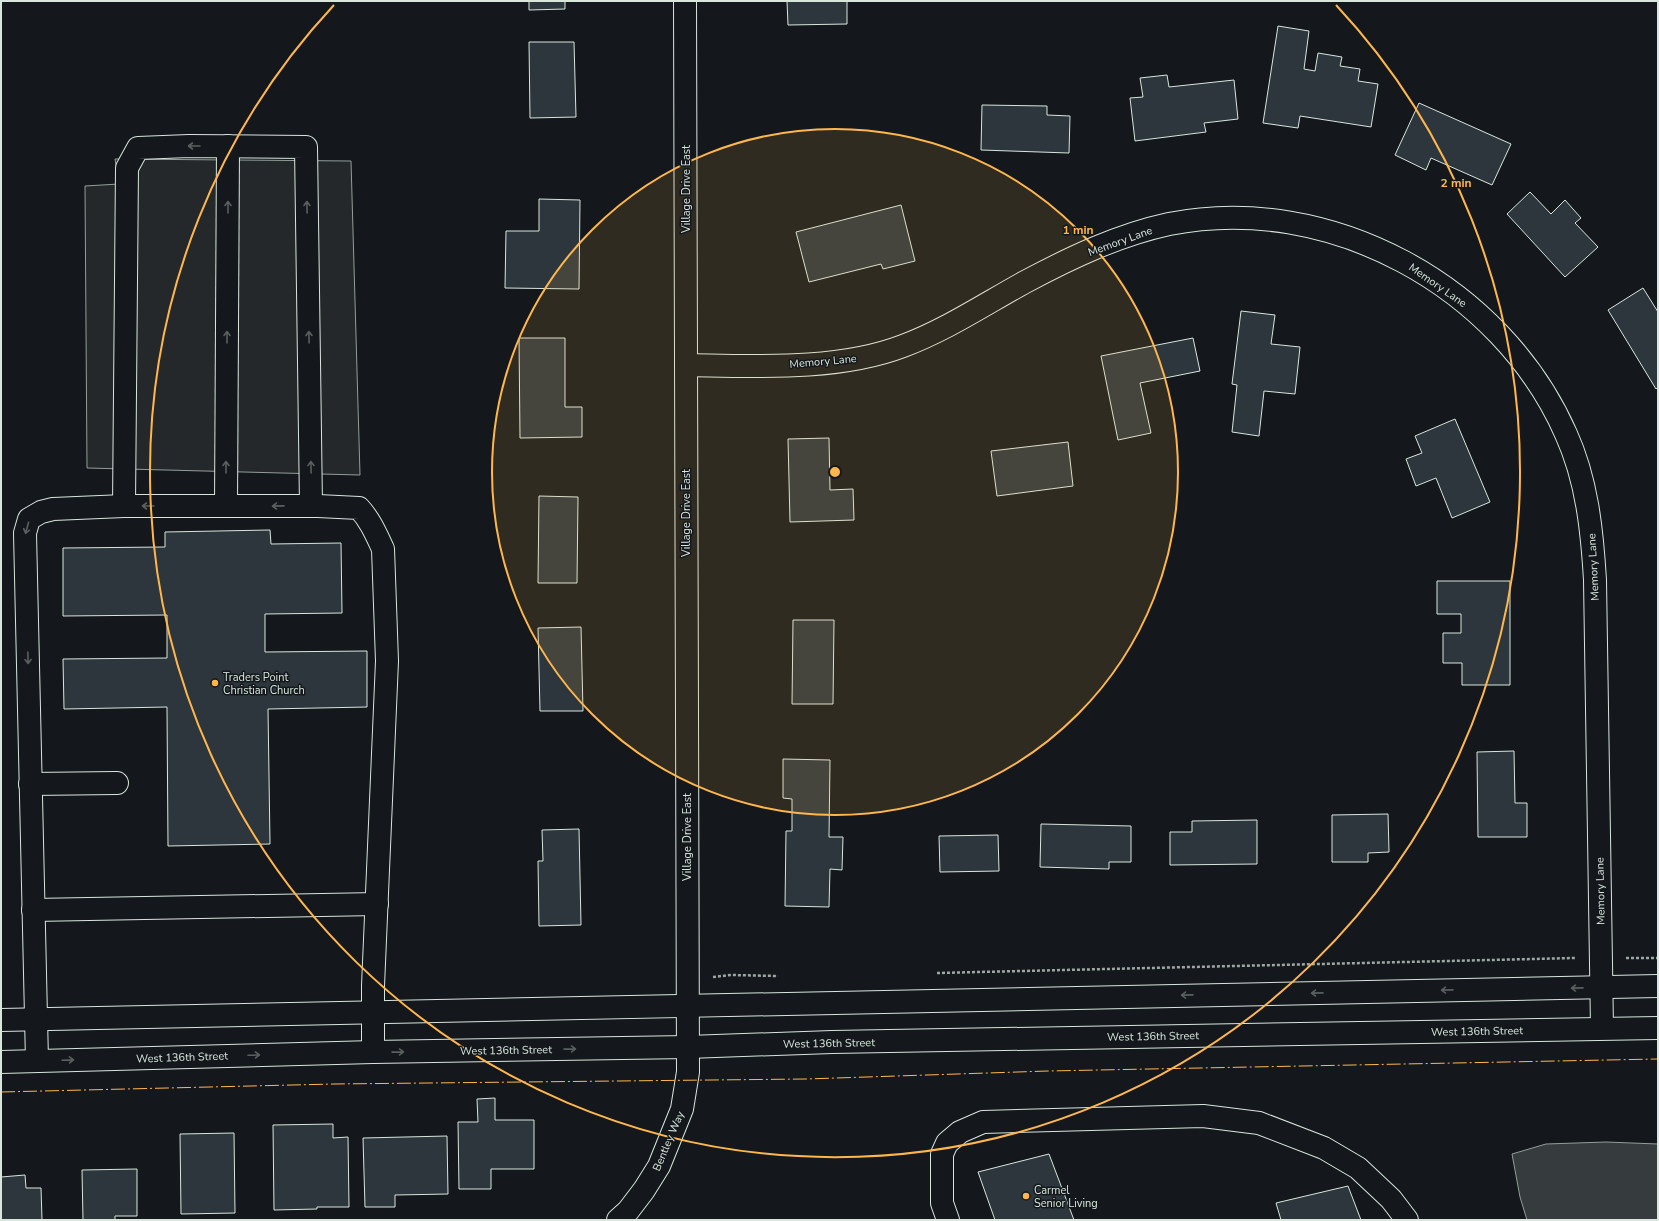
<svg xmlns="http://www.w3.org/2000/svg" width="1659" height="1221" font-family="'Nunito Sans',sans-serif">
  <rect width="100%" height="100%" fill="#14181c"/>
  <polygon fill="#24282b" stroke="#939e99" points="115,159 351,161 360,475 87,468 85,186 119,184"/>
  <polygon fill="#363b3e" stroke="#939e99" points="1606,1142 1658,1144 1658,1220 1527,1220 1520,1197 1512,1154 1546,1144"/>
  <g fill="#2c363c" stroke="#d8e6dc">
    <polygon points="529,1 565,1 565,9 529,10"/>
    <polygon points="787,1 847,1 847,24 788,25"/>
    <polygon points="1278,26 1309,31 1304,69 1315,71 1318,53 1342,57 1340,66 1360,69 1358,81 1378,84 1371,127 1300,116 1298,128 1263,123"/>
    <polygon points="529,42 574,42 576,117 530,118"/>
    <polygon points="1167,75 1169,87 1234,80 1238,119 1204,123 1206,132 1135,141 1130,98 1143,97 1140,78"/>
    <polygon points="1419,103 1511,144 1492,185 1431,158 1426,170 1395,155"/>
    <polygon points="982,105 1047,106 1047,115 1070,116 1069,153 981,150"/>
    <polygon points="1530,192 1551,214 1565,200 1581,218 1575,223 1598,247 1565,277 1507,214"/>
    <polygon points="539,199 580,200 579,289 505,288 506,231 539,231"/>
    <polygon points="901,205 915,261 883,269 881,264 809,282 796,232"/>
    <polygon points="1643,288 1658,312 1658,387 1656,389 1608,310"/>
    <polygon points="1241,311 1275,315 1271,344 1300,347 1295,394 1264,391 1259,436 1232,432 1237,385 1232,384"/>
    <polygon points="519,338 565,338 565,407 582,407 582,437 520,438"/>
    <polygon points="1193,338 1200,371 1140,383 1151,433 1118,440 1101,356"/>
    <polygon points="1455,419 1490,502 1452,518 1436,478 1416,486 1406,459 1422,453 1415,436"/>
    <polygon points="829,438 830,490 853,489 854,520 790,522 788,439"/>
    <polygon points="1068,442 1073,486 997,496 991,451"/>
    <polygon points="539,496 578,497 577,583 538,583"/>
    <polygon points="270,530 271,544 341,543 342,613 265,614 265,652 367,651 367,707 268,709 270,844 168,846 167,707 64,709 63,659 167,658 167,615 63,616 63,548 165,547 165,532"/>
    <polygon points="1437,581 1510,581 1510,685 1462,685 1462,663 1443,663 1443,633 1461,633 1461,614 1437,614"/>
    <polygon points="793,620 834,620 833,704 792,704"/>
    <polygon points="581,627 583,711 540,711 538,628"/>
    <polygon points="1514,751 1515,803 1527,803 1527,837 1478,837 1477,752"/>
    <polygon points="783,759 830,760 829,837 843,837 842,870 830,869 829,907 785,906 786,831 792,831 792,799 783,798"/>
    <polygon points="1388,814 1389,852 1368,853 1368,862 1332,862 1332,815"/>
    <polygon points="1257,820 1257,864 1170,865 1170,832 1192,832 1192,821"/>
    <polygon points="1041,824 1131,826 1131,862 1109,862 1109,869 1040,867"/>
    <polygon points="579,829 581,925 539,926 538,861 543,861 542,830"/>
    <polygon points="998,835 999,871 940,872 939,836"/>
    <polygon points="495,1098 495,1120 534,1120 534,1169 491,1169 491,1189 459,1189 458,1122 478,1122 477,1099"/>
    <polygon points="333,1124 333,1138 348,1137 349,1207 317,1207 317,1209 274,1210 273,1125"/>
    <polygon points="234,1133 235,1213 181,1214 180,1134"/>
    <polygon points="447,1136 448,1194 395,1195 395,1207 365,1207 363,1138"/>
    <polygon points="1049,1154 1074,1220 995,1220 978,1172"/>
    <polygon points="137,1169 137,1216 115,1216 115,1220 83,1220 82,1170"/>
    <polygon points="25,1175 26,1188 41,1188 42,1220 1,1220 1,1177"/>
    <polygon points="1348,1186 1361,1220 1281,1220 1276,1203"/>
  </g>
  <g fill="none" stroke-linecap="round" stroke-linejoin="round">
    <defs>
      <g id="minor">
        <path d="M686,365C755,366 838,371 903,346C946,330 985,304 1025,282C1070,258 1118,235 1169,224C1329,192 1501,286 1566,434C1587,480 1592,530 1595,580L1602,1028"/>
        <polyline points="124,506 127,168 138,148 189,146 306,147 311,506"/>
        <polyline points="226,506 228,146"/>
        <polyline points="30,784 117,783"/>
        <polyline points="33,910 377,904"/>
        <polyline points="1,1020 1658,986"/>
        <path d="M37,1061L25,533L29,519L41,512L53,509L124,506H318L359,508C370,520 376,534 383,549L387,661L373,986V1052"/>
        <polyline points="1,1062 373,1052 688,1047 832,1042 1658,1028"/>
        <polyline points="618,1220 628,1211 644,1190 659,1166 682,1109 688,1072 685,1"/>
        <polyline points="948,1220 942,1203 942,1154 947,1143 960,1132 983,1122 1203,1116 1259,1123 1324,1148 1358,1168 1391,1199 1407,1220"/>
      </g>
    </defs>
    <use href="#minor" stroke="#d8e6dc" stroke-width="24"/>
    <g stroke="#9da8a2" stroke-width="2.5" stroke-dasharray="3 2" stroke-linecap="butt">
      <polyline points="1626,958 1658,958"/>
      <polyline points="937,973 1575,958"/>
      <polyline points="713,977 731,975 778,976"/>
    </g>
    <use href="#minor" stroke="#14181c" stroke-width="22"/>
    <polyline stroke="#ffb74d" stroke-width="1" stroke-dasharray="14 3 2 3" stroke-linecap="butt" points="1,1092 334,1084 806,1079 1048,1071 1658,1059"/>
  </g>
  <defs><path id="oneway-shaft" d="M-6 0H5M1.5-3L5.5 0L1.5 3" fill="none" stroke-width="1.6" stroke-linecap="round" stroke-linejoin="round"/></defs>
  <g stroke="#59605f">
    <use href="#oneway-shaft" transform="translate(194 146) rotate(-180)"/>
    <use href="#oneway-shaft" transform="translate(228 207) rotate(-90)"/>
    <use href="#oneway-shaft" transform="translate(307 207) rotate(-91)"/>
    <use href="#oneway-shaft" transform="translate(227 337) rotate(-90)"/>
    <use href="#oneway-shaft" transform="translate(309 337) rotate(-91)"/>
    <use href="#oneway-shaft" transform="translate(226 467) rotate(-90)"/>
    <use href="#oneway-shaft" transform="translate(311 467) rotate(-91)"/>
    <use href="#oneway-shaft" transform="translate(148 506) rotate(180)"/>
    <use href="#oneway-shaft" transform="translate(278 506) rotate(179)"/>
    <use href="#oneway-shaft" transform="translate(27 528) rotate(105)"/>
    <use href="#oneway-shaft" transform="translate(28 658) rotate(89)"/>
    <use href="#oneway-shaft" transform="translate(1577 988) rotate(179)"/>
    <use href="#oneway-shaft" transform="translate(1447 990) rotate(179)"/>
    <use href="#oneway-shaft" transform="translate(1317 993) rotate(179)"/>
    <use href="#oneway-shaft" transform="translate(1187 995) rotate(179)"/>
    <use href="#oneway-shaft" transform="translate(570 1049) rotate(-1)"/>
    <use href="#oneway-shaft" transform="translate(398 1052) rotate(-1)"/>
    <use href="#oneway-shaft" transform="translate(254 1055) rotate(-2)"/>
    <use href="#oneway-shaft" transform="translate(68 1060) rotate(-2)"/>
  </g>
  <circle cx="835" cy="472" r="343" fill="#ffb74d" fill-opacity=".12"/>
  <g fill="none" stroke="#ffb74d" stroke-width="2">
    <circle cx="835" cy="472" r="343"/>
    <path d="M1336 5A685 685 0 1 1 334 5"/>
  </g>
  <g fill="#ffb74d" stroke="#14181c" stroke-width="1.5">
    <circle cx="215" cy="683" r="4"/>
    <circle cx="1026" cy="1196" r="4"/>
  </g>
  <g text-anchor="middle" stroke-width="3" stroke-linejoin="round" paint-order="stroke">
    <g font-size="11" fill="#d8e6dc" stroke="#14181c">
      <text transform="translate(686 189) rotate(-90)" y="4">Village Drive East</text>
      <text transform="translate(1120 241) rotate(-20)" y="4">Memory Lane</text>
      <text transform="translate(1438 285) rotate(35)" y="4">Memory Lane</text>
      <text transform="translate(823 361) rotate(-5)" y="4">Memory Lane</text>
      <text transform="translate(686 513) rotate(-90)" y="4">Village Drive East</text>
      <text transform="translate(1593 567) rotate(-93)" y="4">Memory Lane</text>
      <text transform="translate(687 837) rotate(-90)" y="4">Village Drive East</text>
      <text transform="translate(1600 891) rotate(-91)" y="4">Memory Lane</text>
      <text transform="translate(1477 1031) rotate(-1)" y="4">West 136th Street</text>
      <text transform="translate(1153 1036) rotate(-1)" y="4">West 136th Street</text>
      <text transform="translate(829 1043) rotate(-1)" y="4">West 136th Street</text>
      <text transform="translate(506 1050) rotate(-1)" y="4">West 136th Street</text>
      <text transform="translate(182 1057) rotate(-2)" y="4">West 136th Street</text>
      <text transform="translate(668 1141) rotate(-67)" y="4">Bentley Way</text>
    </g>
    <g font-size="11" fill="#d8e6dc" stroke="#14181c" text-anchor="start">
      <text x="223" y="681">Traders Point<tspan x="223" dy="13">Christian Church</tspan></text>
      <text x="1034" y="1194">Carmel<tspan x="1034" dy="13">Senior Living</tspan></text>
    </g>
  </g>
  <circle cx="835" cy="472" r="6" fill="#ffb74d" stroke="#14181c" stroke-width="2"/>
  <g font-size="12" text-anchor="middle" font-weight="bold" fill="#ffb74d" stroke="#14181c" stroke-width="3" stroke-linejoin="round" paint-order="stroke">
    <text x="1456" y="187">2 min</text>
    <text x="1078" y="234">1 min</text>
  </g>
  <rect width="1659" height="1221" fill="none" stroke="#d8e6dc" stroke-width="4"/>
</svg>
